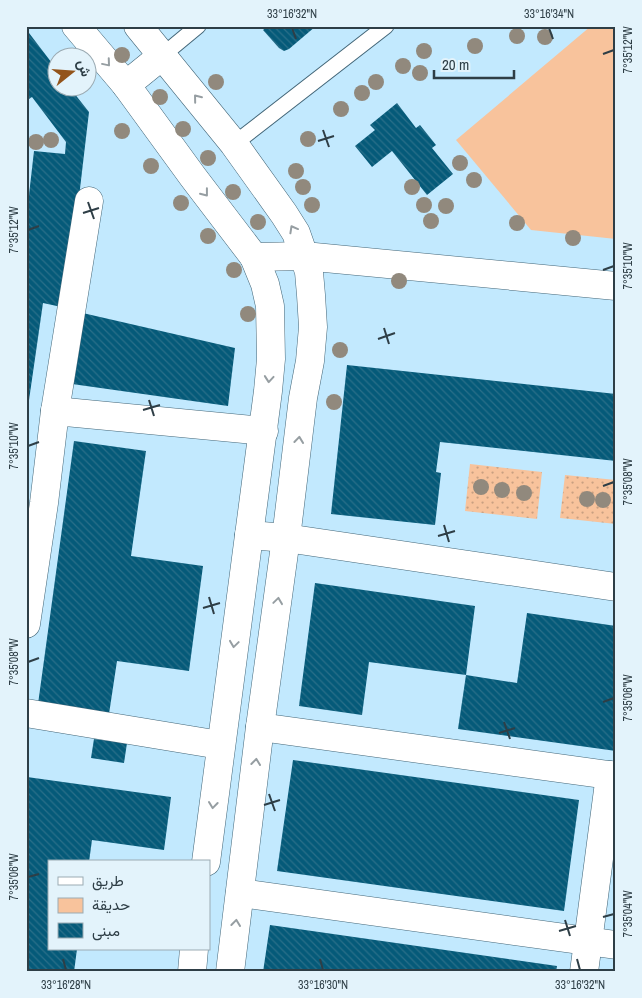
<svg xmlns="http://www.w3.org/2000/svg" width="642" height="998" font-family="'Archivo Narrow',Vazirmatn,sans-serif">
  <defs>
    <pattern id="grass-dots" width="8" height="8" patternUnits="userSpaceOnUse" patternTransform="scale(1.25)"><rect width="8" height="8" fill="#f8c39c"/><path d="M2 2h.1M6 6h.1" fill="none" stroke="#c9a081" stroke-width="1.8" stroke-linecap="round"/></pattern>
    <pattern id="building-back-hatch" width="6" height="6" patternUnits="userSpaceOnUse" patternTransform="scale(1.25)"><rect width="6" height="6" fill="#055a79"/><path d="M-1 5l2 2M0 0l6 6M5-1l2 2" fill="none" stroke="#2a6f89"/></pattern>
  </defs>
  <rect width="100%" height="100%" fill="#c2e9fe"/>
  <g fill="url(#grass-dots)">
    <polygon points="470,464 542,472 537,519 465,511"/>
    <polygon points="565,475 616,480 616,524 560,518"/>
  </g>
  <polygon fill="#f8c39c" points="591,26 616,26 616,239 531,230 456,140"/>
  <g fill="url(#building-back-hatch)">
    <polygon points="268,26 316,26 289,49 284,51 279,48 263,30"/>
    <polygon points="26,29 58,71 58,88 70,88 89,112 66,308 43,303 27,414 26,221 34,151 65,154 66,142 32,97 26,101"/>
    <polygon points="397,103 416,128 420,125 436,145 432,148 453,174 427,195 392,151 372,167 355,146 375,130 370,125"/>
    <polygon points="74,311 235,348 228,406 65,383"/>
    <polygon points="347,365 616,394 616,461 440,442 436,472 441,473 435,525 331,514"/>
    <polygon points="74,441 146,451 131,556 203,566 189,671 117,661 109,714 38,704"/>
    <polygon points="315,583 475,606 466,675 369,662 362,715 299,706"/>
    <polygon points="527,613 616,626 616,751 458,729 466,675 517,683"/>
    <polygon points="94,739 127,743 124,763 91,758"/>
    <polygon points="293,760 579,800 564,911 277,871"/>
    <polygon points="27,777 171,797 164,850 92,840 89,862 49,862 49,949 77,949 74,972 26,972"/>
    <polygon points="270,925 557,966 556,972 263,972"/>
  </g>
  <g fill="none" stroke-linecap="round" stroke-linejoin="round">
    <defs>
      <g id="lane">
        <polyline points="163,55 198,26"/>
        <polyline points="234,144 386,26"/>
      </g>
      <g id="street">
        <polyline points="254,257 304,256 616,286"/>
        <polyline points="55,411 89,201"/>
        <polyline points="249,535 286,538 616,587"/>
        <polyline points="26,624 44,503 55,411 264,431"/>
        <polyline points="26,713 220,745"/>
        <polyline points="260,727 616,776"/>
        <polyline points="240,893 616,945"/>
        <polyline points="584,972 610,775"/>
      </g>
      <g id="secondary">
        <polyline points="76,26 126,85 193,177 254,257 265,284 270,306 271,359 268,391 206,862"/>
        <polyline points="138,26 234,144 284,214 296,233 304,256 309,272 311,295 313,327 310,361 303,398 286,538 260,727 230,972"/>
        <polyline points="126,85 163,55"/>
        <polyline points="192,972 194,949"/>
      </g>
    </defs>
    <use href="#lane" stroke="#446779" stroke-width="17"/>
    <use href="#street" stroke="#446779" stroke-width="29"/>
    <use href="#secondary" stroke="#446779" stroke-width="29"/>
    <use href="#lane" stroke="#fff" stroke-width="15"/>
    <use href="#street" stroke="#fff" stroke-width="28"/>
    <use href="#secondary" stroke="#fff" stroke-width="28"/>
  </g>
  <g fill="#91897d">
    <circle cx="517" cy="36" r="8"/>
    <circle cx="545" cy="37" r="8"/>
    <circle cx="475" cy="46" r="8"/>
    <circle cx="424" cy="51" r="8"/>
    <circle cx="122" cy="55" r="8"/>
    <circle cx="403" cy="66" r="8"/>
    <circle cx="420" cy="73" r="8"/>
    <circle cx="216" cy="82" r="8"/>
    <circle cx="376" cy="82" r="8"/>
    <circle cx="362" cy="93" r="8"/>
    <circle cx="160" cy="97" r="8"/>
    <circle cx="341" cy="109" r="8"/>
    <circle cx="183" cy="129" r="8"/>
    <circle cx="122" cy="131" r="8"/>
    <circle cx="308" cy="139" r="8"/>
    <circle cx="51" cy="140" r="8"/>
    <circle cx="36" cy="142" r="8"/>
    <circle cx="208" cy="158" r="8"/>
    <circle cx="460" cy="163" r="8"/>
    <circle cx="151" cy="166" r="8"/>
    <circle cx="296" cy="171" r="8"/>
    <circle cx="474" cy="180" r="8"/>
    <circle cx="303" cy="187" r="8"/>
    <circle cx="412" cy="187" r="8"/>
    <circle cx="233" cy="192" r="8"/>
    <circle cx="181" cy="203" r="8"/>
    <circle cx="312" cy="205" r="8"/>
    <circle cx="424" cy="205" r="8"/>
    <circle cx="446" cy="206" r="8"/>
    <circle cx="431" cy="221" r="8"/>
    <circle cx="258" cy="222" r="8"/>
    <circle cx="517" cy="223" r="8"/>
    <circle cx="208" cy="236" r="8"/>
    <circle cx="573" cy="238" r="8"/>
    <circle cx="234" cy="270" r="8"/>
    <circle cx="399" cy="281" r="8"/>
    <circle cx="248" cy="314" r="8"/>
    <circle cx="340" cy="350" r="8"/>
    <circle cx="334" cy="402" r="8"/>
    <circle cx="481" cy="487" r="8"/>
    <circle cx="502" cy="490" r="8"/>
    <circle cx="524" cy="493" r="8"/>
    <circle cx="587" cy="499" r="8"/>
    <circle cx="603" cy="500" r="8"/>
  </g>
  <defs><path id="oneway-chevron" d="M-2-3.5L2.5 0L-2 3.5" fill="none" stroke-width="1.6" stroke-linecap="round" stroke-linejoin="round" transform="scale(1.25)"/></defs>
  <g stroke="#969ea2">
    <use href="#oneway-chevron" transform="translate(107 63) rotate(50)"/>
    <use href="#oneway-chevron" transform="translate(197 98) rotate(-129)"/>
    <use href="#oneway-chevron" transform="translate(205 193) rotate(52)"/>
    <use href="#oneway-chevron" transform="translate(293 229) rotate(-119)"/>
    <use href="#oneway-chevron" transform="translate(269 379) rotate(95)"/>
    <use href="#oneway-chevron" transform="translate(299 440) rotate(-84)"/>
    <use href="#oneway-chevron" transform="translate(278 601) rotate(-82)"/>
    <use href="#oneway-chevron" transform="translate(234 644) rotate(98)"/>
    <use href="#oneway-chevron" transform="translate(256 762) rotate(-83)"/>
    <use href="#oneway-chevron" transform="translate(213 805) rotate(97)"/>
    <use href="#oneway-chevron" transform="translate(236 923) rotate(-83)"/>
  </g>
  <path fill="none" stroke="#2e3e46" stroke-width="2" d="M292,28L296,39M549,28L553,39M603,54L614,50M323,130L329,147M318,141L334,136M88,202L94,219M83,213L99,208M28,230L39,226M603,270L614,266M384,328L389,344M378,339L395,333M149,400L154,416M143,410L160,405M28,446L39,442M603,486L614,482M444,525L449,542M438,536L455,531M209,597L214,614M203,608L220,603M28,662L39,658M603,702L614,698M504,722L510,739M499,733L515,728M269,794L275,811M264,805L280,800M28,877L39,874M603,917L614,914M565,920L570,936M559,931L576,926M63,959L66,970M320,959L323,970M577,959L580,970"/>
  <rect width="642" height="998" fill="none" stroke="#e3f3fb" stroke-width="55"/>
  <rect x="48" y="860" width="162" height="90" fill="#e3f3fb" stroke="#9babb3"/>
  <rect x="58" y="877" width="25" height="8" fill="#ffffff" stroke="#9babb3"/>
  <text x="92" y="886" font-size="15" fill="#2e3e46">طريق</text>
  <rect x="58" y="898" width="25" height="15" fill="#f8c39c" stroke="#9babb3"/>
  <text x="92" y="910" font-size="15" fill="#2e3e46">حديقة</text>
  <rect x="58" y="923" width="25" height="15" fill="url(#building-back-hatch)" stroke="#9babb3"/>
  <text x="92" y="936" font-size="15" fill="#2e3e46">مبنى</text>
  <g transform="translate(72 72) rotate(73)"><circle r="24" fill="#e3f3fb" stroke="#9babb3"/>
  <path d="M0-4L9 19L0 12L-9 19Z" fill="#93541b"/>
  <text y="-8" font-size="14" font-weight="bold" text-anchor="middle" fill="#2e3e46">ش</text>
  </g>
  <path d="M434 70v8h80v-8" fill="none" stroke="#2e3e46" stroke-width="2.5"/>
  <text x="442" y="70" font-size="15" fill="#2e3e46" stroke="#e3f3fb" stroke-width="4" paint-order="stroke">20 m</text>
  <rect x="28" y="28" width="586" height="942" fill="none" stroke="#2e3e46" stroke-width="2"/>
  <g font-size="12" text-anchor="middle" fill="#2e3e46">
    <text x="292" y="18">33°16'32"N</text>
    <text x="549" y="18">33°16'34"N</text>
    <text transform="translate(628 50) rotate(-90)" y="4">7°35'12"W</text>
    <text transform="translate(14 230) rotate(-90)" y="4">7°35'12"W</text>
    <text transform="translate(628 266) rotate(-90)" y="4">7°35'10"W</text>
    <text transform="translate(14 446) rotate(-90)" y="4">7°35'10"W</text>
    <text transform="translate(628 482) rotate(-90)" y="4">7°35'08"W</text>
    <text transform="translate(14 662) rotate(-90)" y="4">7°35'08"W</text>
    <text transform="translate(628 698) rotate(-90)" y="4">7°35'06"W</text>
    <text transform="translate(14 877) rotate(-90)" y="4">7°35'06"W</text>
    <text transform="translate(628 914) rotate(-90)" y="4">7°35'04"W</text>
    <text x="66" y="989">33°16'28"N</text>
    <text x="323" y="989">33°16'30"N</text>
    <text x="580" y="989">33°16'32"N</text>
  </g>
</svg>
